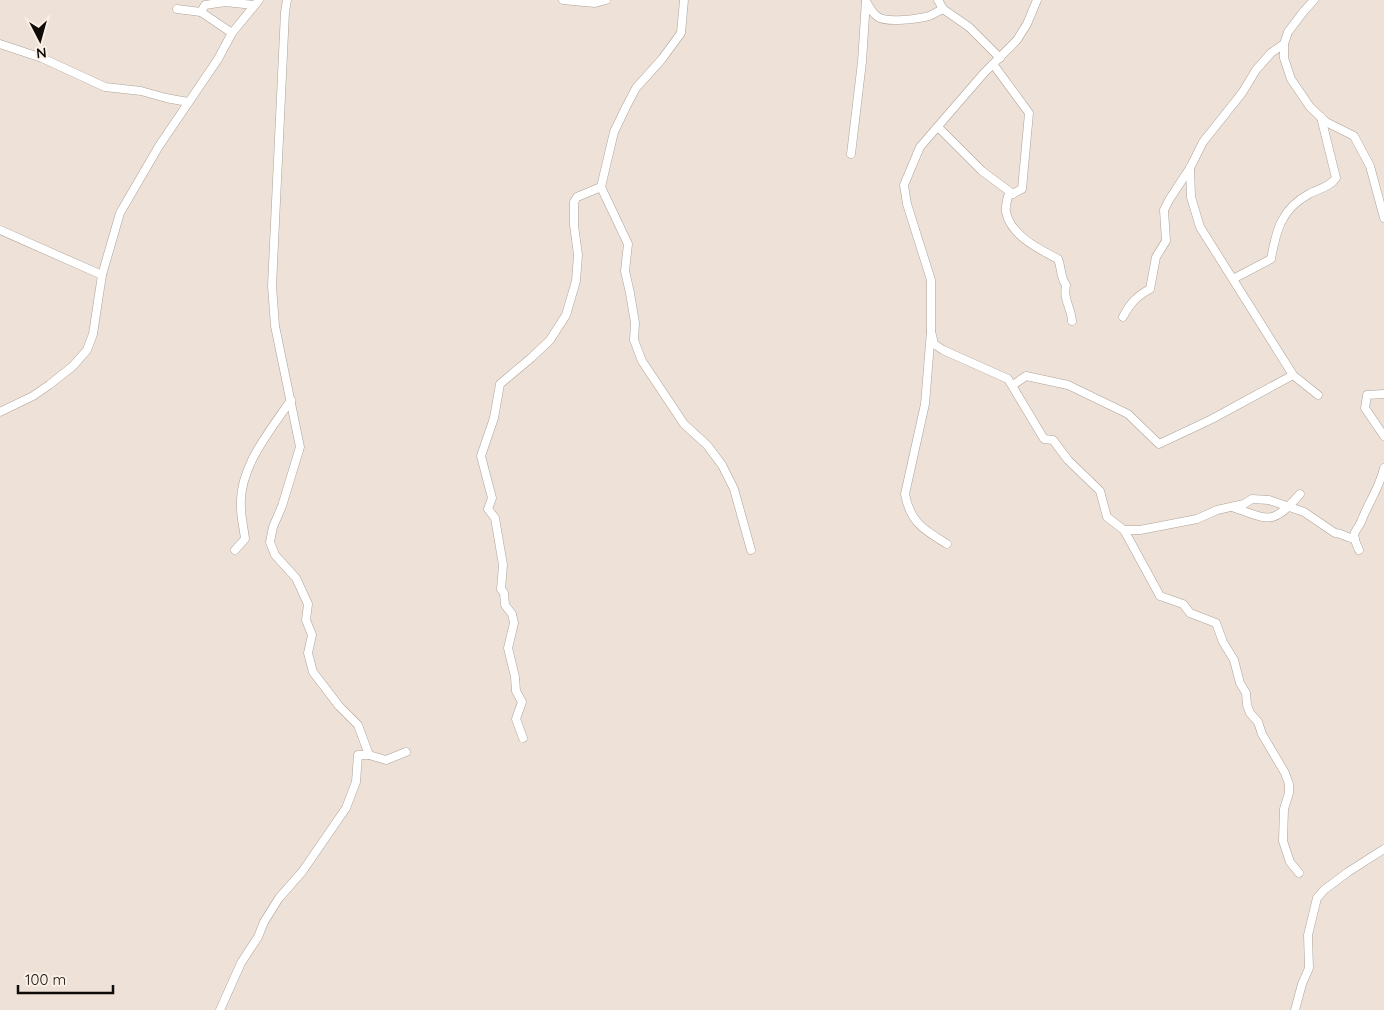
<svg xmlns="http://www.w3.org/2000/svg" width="1384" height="1010" font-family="Quicksand,sans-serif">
  <rect width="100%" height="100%" fill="#eee2d8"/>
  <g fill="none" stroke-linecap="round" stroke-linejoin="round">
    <defs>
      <g id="minor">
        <polyline points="287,0 285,12 272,286 275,326 300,447 282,506 273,527 270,542 275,555 296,578 308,604 306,620 312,635 308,653 313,672 339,706 358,725 369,755 386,760 406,752"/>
        <polyline points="563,0 595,3 606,0"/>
        <polyline points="684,0 681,33 662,59 636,88 626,107 614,132 601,187 628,244 625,271 630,293 635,323 634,340 642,361 684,424 707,445 722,465 734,489 751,550"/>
        <polyline points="938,0 943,9 969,27 1000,58"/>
        <polyline points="1314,0 1304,11 1288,32 1284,44 1284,58 1291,79 1310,107 1326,122 1354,136 1370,166 1384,218"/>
        <path d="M866,1C869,7 872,13 878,17C887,23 918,19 929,16C934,14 938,11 943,9"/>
        <polyline points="177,9 201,12"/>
        <polyline points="232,33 201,12 205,5 225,2 254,5"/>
        <polyline points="0,44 42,58 105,87 141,91 166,98 188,102"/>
        <path d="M993,64L1029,113L1022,189L1008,196C1007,201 1005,207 1006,212C1011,236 1039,249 1058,259C1062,269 1060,277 1066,285C1063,301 1071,306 1072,321"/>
        <polyline points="938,127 982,171 1013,194"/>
        <polyline points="851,154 862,62 866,0"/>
        <polyline points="1190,168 1191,197 1200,227 1293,375 1318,395"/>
        <polyline points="0,230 102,275"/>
        <path d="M1233,279L1271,259C1276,231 1281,209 1309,194C1318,189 1330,187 1336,178L1321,117"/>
        <path d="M1123,317C1130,303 1137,296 1150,289L1156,257L1166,241L1164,210L1169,200L1190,168L1203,142L1242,93L1256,70L1271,53L1284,44"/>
        <polyline points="931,331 934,344 943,350 1008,379 1044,439 1053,440 1068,460 1100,491 1107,517 1124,530 1160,596 1183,604 1190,613 1216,623 1223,642 1234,660 1240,683 1246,693 1247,705 1250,713 1258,722 1262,734 1285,773 1289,784 1289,793 1284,809 1283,841 1290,862 1299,873"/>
        <polyline points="1013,385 1026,376 1068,385 1128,414 1159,444 1212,419 1293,375"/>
        <polyline points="1384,394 1367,395 1365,408 1384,436"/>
        <polyline points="0,412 33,396 49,385 73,366 87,350 93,334 102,275 120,213 159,146 218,59 232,33 259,0"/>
        <path d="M1232,507C1270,520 1272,526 1300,494"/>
        <path d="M1124,530H1140L1197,519L1217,510L1244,504L1252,499L1269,500L1304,512L1335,533C1342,533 1347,538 1355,539"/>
        <path d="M947,544C924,530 910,522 905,494L925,404L931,331V280L907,204L904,185L920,147L984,73L1017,40L1027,24L1037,0"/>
        <path d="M235,550L245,539C244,529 241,518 241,508C238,468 270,431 291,400"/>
        <path d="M1359,550C1357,545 1354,540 1354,535C1355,530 1359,527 1361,522C1368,503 1380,487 1384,468"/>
        <polyline points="523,738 516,719 522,702 516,691 515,677 508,648 514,623 512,614 505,605 504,593 501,589 503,565 495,518 488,509 492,498 481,456 494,418 500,384 531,358 550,340 566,315 576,281 578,255 574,225 574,202 577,197 601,187"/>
        <polyline points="220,1010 241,963 258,937 264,922 279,898 302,872 346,808 356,782 358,755 369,755"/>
        <polyline points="1295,1010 1302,984 1309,968 1308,935 1317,898 1324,890 1348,872 1384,849"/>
      </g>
    </defs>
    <use href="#minor" stroke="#ada299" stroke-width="9"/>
    <use href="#minor" stroke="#fff" stroke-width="8"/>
  </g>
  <g transform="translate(40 40) rotate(174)" stroke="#fbf0e6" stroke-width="4" paint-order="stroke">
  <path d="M0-4L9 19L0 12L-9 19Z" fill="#0e0b08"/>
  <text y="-8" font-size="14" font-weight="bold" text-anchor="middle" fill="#0e0b08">N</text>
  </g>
  <path d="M18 985v8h95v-8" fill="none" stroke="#0e0b08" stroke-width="2.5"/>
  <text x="25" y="985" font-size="15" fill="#0e0b08" stroke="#fbf0e6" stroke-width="4" paint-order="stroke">100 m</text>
</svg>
